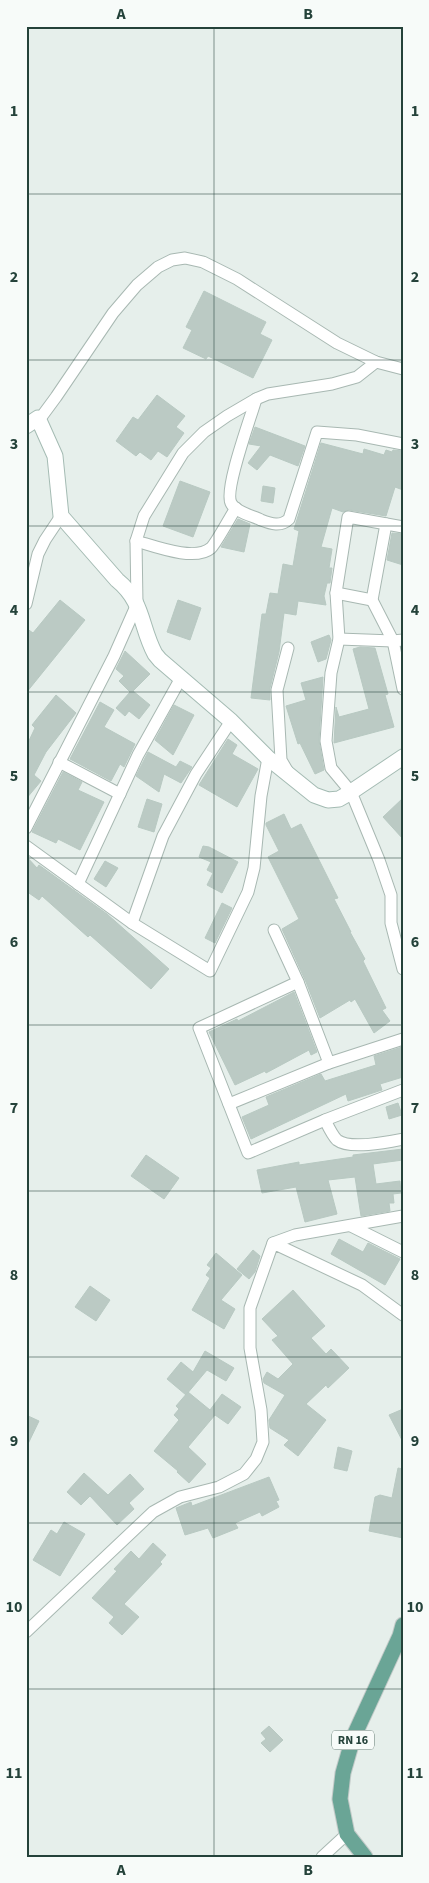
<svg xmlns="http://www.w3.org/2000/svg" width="429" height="1883" font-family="'Source Sans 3',sans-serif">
  <rect width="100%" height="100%" fill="#e6efeb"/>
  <g fill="#bbcac4" stroke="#b8c9c2">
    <polygon points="204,291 266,322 260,334 272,340 253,378 208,356 206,359 183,348 192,330 186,327"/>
    <polygon points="157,395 185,416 176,427 184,433 167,457 158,451 151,460 140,452 136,456 116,441 133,417 138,420"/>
    <polygon points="255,427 305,446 298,466 270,455 257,470 248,463 261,446 249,444"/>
    <polygon points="321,443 363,454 364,449 384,455 386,450 392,452 393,450 403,451 403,490 395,487 386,516 349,510 343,512 332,508 321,547 332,549 329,568 332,568 330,583 327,583 324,596 326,605 298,601 296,615 284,613 279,652 270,688 270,700 251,698 262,614 266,614 270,593 278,594 283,564 293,566 299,531 294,529"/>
    <polygon points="180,481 210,492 193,537 163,526"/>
    <polygon points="263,486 275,488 273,503 261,501"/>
    <polygon points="238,519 250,524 244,552 221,547"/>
    <polygon points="392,533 403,534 403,565 387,560"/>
    <polygon points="60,600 85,620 26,693 26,628 33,633"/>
    <polygon points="178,600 201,608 190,640 167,632"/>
    <polygon points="329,635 331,640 326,659 318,662 311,642"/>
    <polygon points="360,647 375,648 388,694 385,695 394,727 334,743 336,707 339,717 369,709 353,649"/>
    <polygon points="125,651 150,674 133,691 150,705 139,719 129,711 125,716 116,708 130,692 119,681 124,676 116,669"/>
    <polygon points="323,677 319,741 324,770 315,774 300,743 298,744 286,706 306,700 301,683"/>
    <polygon points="56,695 76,713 46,752 34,775 41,781 26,799 26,747 35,728 32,725"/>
    <polygon points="100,702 114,710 104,727 135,744 124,767 120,764 111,781 70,759"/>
    <polygon points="174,705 194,715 173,755 155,740"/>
    <polygon points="228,739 237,745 232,754 258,769 237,807 199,785"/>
    <polygon points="148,752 176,767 180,761 192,767 181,783 164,774 159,792 136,776"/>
    <polygon points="63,772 82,782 78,790 104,802 80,850 58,839 56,843 32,832"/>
    <polygon points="403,798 403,839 383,817"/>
    <polygon points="147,799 162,804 154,832 138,827"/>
    <polygon points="284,814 291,829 301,824 338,898 334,899 351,932 350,932 365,959 363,961 386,1008 382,1010 390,1021 374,1033 355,999 351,1002 350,1000 320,1018 306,982 282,929 299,919 268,857 279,851 266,825 266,823"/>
    <polygon points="203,846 209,847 238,862 222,893 207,885 213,873 207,870 211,862 199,857"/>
    <polygon points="26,856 37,868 39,865 107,914 169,969 151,989 90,935 88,937 42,896 39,900 26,891"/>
    <polygon points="105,861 118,868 106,887 94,879"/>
    <polygon points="222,903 232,908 215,943 205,938"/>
    <polygon points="294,992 317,1052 311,1055 309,1050 266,1073 265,1071 235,1085 209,1032 237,1019 238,1021"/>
    <polygon points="402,1047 403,1077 380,1084 382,1090 348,1101 346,1094 251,1139 242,1117 269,1105 266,1097 321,1074 325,1081 376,1065 374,1056"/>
    <polygon points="398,1103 402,1115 389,1119 386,1107"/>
    <polygon points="403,1149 403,1160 373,1164 376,1184 400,1181 401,1193 393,1194 394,1203 389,1203 390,1211 361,1216 355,1177 328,1180 337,1214 305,1222 296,1187 262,1193 257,1170 299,1162 299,1165 353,1157 353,1155"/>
    <polygon points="146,1155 179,1178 164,1199 131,1176"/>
    <polygon points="339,1239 363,1252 368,1243 400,1259 385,1285 331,1254"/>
    <polygon points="253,1250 260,1256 255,1272 249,1279 237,1269"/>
    <polygon points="216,1253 242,1275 221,1300 235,1309 224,1329 192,1310 210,1278 206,1275 211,1268 207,1265"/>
    <polygon points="90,1286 110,1300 96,1321 75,1307"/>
    <polygon points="293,1290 325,1326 311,1338 326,1354 331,1349 349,1368 328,1388 326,1385 306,1404 326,1420 298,1456 284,1445 289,1440 270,1428 269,1420 285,1395 264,1383 263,1379 267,1372 278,1379 293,1364 272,1340 278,1336 262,1319"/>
    <polygon points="205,1351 234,1368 226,1381 207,1370 186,1395 167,1379 181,1362 193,1372"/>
    <polygon points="188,1392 210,1410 222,1394 241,1407 228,1424 215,1415 188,1447 206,1464 189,1483 177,1472 178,1471 154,1451 179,1420 174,1415 179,1409 176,1406"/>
    <polygon points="403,1409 403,1442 389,1415"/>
    <polygon points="26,1415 39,1421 26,1448"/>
    <polygon points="338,1447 352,1451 347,1471 334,1468"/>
    <polygon points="398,1468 403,1469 403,1538 369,1531 375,1497 380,1495 392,1498"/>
    <polygon points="84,1473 108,1495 130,1474 144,1489 129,1503 134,1509 117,1525 90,1496 81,1505 67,1492"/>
    <polygon points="269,1477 279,1500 276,1501 279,1507 262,1516 260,1512 235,1523 238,1528 213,1538 208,1528 185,1535 176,1508 191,1502 192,1506"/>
    <polygon points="64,1522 85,1534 60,1576 33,1560 51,1530 57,1534"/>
    <polygon points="153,1543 166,1555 160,1562 162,1564 124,1604 139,1617 122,1635 109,1623 114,1617 92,1598 117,1571 114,1569 131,1551 139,1559"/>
    <polygon points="269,1726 283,1740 270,1752 261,1743 266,1739 261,1733"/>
  </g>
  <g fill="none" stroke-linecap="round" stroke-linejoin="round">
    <defs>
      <g id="street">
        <path d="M256,399C251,417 224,489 231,503C235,512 253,516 261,520C271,524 281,527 289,519L317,432L357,435L403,444"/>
        <polyline points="34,423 42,416 56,397 113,313 137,285 158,267 172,260 185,258 203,262 237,279 337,343 376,362 403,369"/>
        <polyline points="386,524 372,600 393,641 403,689"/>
        <polyline points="403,527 348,517 336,593 339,639 331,673 326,741 331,768 351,792 379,860 391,895 391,923 403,969"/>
        <path d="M136,541C154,546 195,562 211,548C217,542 230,517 236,508"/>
        <polyline points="336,593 372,600"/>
        <polyline points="26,604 38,554 45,540 61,516"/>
        <polyline points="339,639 393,641 403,640"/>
        <polyline points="59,762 120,794"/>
        <polyline points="288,772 281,760 277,690 288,648"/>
        <polyline points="26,828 114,656 137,604 136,541 144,516 183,453 204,432 227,416 256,399 268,394 332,384 357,377 376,362"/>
        <polyline points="26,846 132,923 210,971 248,892 254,868 261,796 268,758"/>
        <polyline points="78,884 138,755 181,678"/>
        <polyline points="132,923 163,836 196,774 231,721"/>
        <polyline points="274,930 298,982"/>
        <polyline points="403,1039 329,1063 298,982 199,1028 248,1153 325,1120 403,1090"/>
        <polyline points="229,1104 329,1063"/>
        <path d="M325,1120C328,1126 332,1135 337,1140C350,1150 388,1142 403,1139"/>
        <polyline points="351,1226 403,1252"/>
        <polyline points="273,1243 295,1235 403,1216"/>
        <polyline points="26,1632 153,1512 180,1497 219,1487 244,1474 256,1459 263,1442 261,1410 250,1348 250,1308 273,1243 362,1285 403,1315"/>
        <polyline points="322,1857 347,1834"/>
      </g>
      <path id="secondary" d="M26,426L38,418L55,456L61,516L117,580C144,602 140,626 155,654L160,660L231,721L268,758L314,795L328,800L339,799L351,792L403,757"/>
      <polyline id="primary" points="365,1857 347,1834 340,1799 343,1773 353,1738 400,1636 403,1625"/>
    </defs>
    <use href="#street" stroke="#a8b8b2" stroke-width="13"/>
    <use href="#secondary" stroke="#a4bbb3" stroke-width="17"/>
    <use href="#primary" stroke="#c2cac8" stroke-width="17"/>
    <use href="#street" stroke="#fff" stroke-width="11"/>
    <use href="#secondary" stroke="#fff" stroke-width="15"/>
    <use href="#primary" stroke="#6aa596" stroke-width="15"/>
  </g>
  <path fill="none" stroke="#24423a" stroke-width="1" stroke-opacity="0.55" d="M214,26V1857M26,194H403M26,360H403M26,526H403M26,692H403M26,858H403M26,1025H403M26,1191H403M26,1357H403M26,1523H403M26,1689H403"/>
  <g text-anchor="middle" stroke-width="4" stroke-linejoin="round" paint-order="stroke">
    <rect fill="#f7fbf9" stroke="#637a73" stroke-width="1" x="332" y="1730.5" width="42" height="19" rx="4"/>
    <g font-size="12" font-weight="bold" fill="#24423a">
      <text x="353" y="1744">RN 16</text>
    </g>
  </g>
  <rect width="429" height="1883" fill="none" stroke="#f7fbf9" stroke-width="55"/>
  <rect x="28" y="28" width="374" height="1828" fill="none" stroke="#24423a" stroke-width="2"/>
  <g font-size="16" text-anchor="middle" font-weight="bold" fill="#24423a">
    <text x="121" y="19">A</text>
    <text x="308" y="19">B</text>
    <text x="14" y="116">1</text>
    <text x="415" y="116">1</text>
    <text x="14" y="282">2</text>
    <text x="415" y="282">2</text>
    <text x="14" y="449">3</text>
    <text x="415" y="449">3</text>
    <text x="14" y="615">4</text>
    <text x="415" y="615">4</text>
    <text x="14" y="781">5</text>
    <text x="415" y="781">5</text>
    <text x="14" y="947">6</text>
    <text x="415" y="947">6</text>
    <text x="14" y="1113">7</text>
    <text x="415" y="1113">7</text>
    <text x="14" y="1280">8</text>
    <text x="415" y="1280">8</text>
    <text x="14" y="1446">9</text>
    <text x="415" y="1446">9</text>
    <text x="14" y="1612">10</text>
    <text x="415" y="1612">10</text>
    <text x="14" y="1778">11</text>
    <text x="415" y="1778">11</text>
    <text x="121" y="1875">A</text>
    <text x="308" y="1875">B</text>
  </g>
</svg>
